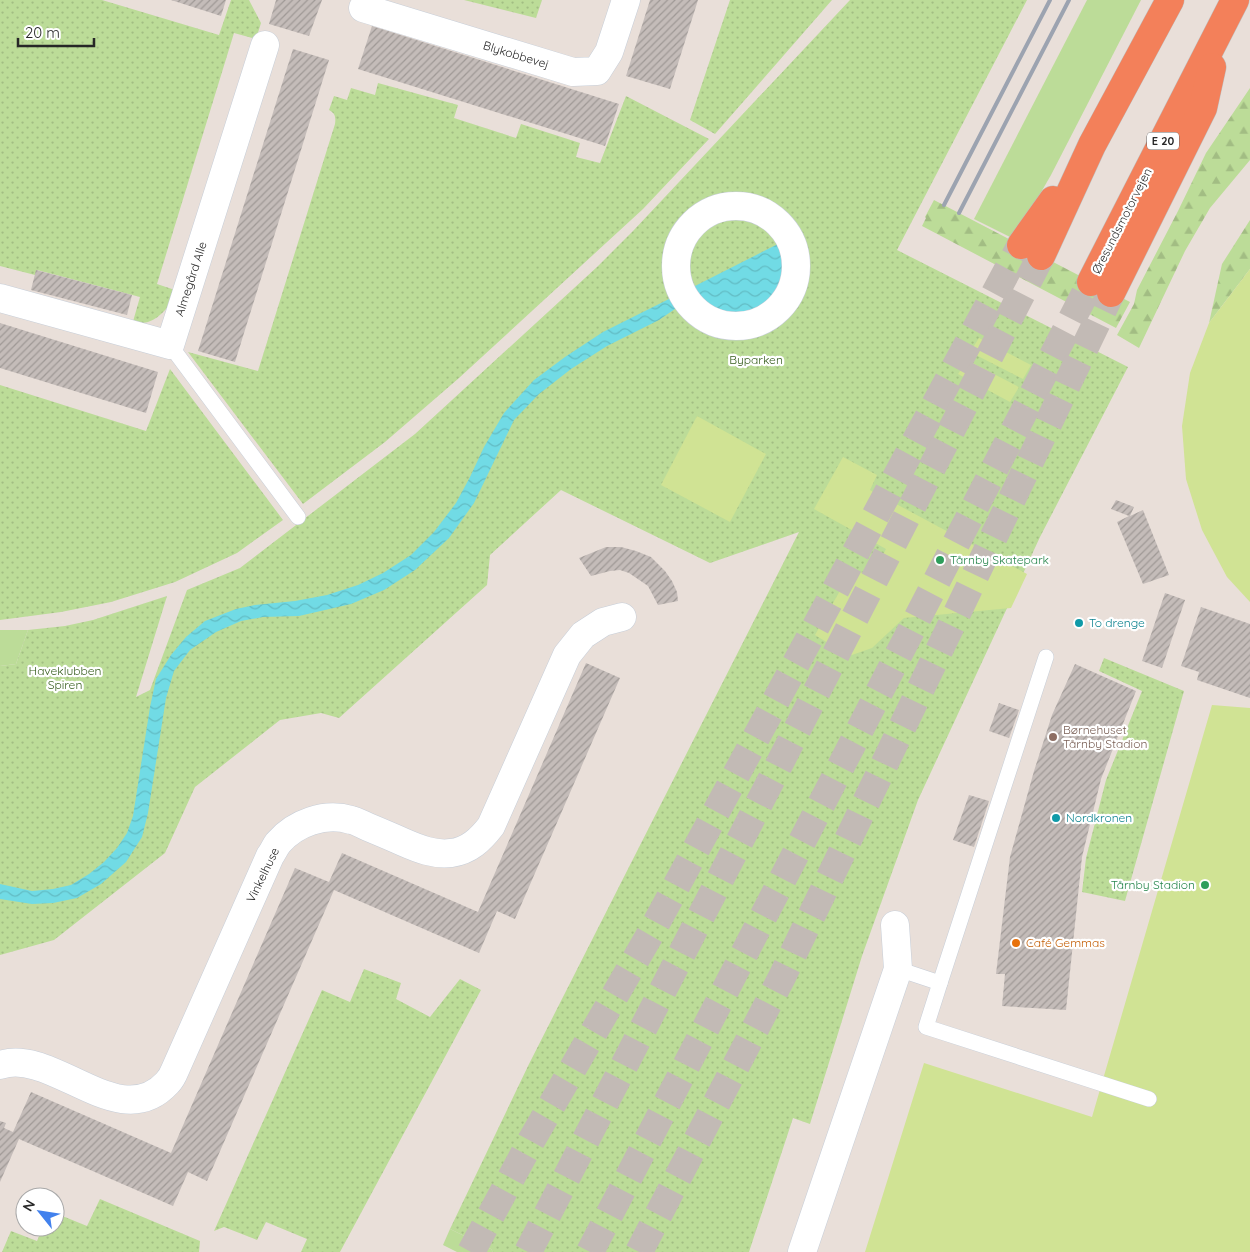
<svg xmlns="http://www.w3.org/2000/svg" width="1250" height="1252" font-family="Quicksand,sans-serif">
  <defs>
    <pattern id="forest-firs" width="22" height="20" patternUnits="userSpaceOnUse" patternTransform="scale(1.25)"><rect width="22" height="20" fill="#bcdc98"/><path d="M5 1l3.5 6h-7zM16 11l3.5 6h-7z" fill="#a2bd83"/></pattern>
    <pattern id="park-dots" width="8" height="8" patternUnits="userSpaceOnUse" patternTransform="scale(1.25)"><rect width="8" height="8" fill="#bcdc98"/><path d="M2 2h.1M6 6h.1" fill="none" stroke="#a2bd83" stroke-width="1.8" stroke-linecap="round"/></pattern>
    <pattern id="water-waves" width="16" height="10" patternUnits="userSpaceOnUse" patternTransform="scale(1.25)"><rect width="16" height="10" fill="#71dbe5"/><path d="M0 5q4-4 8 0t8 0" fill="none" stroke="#62bcc4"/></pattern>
    <pattern id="building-hatch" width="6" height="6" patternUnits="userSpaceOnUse" patternTransform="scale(1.25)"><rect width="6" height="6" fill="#c4bcb9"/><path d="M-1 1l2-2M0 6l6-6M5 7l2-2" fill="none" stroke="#9f9996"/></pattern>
  </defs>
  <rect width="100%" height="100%" fill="#e9dfd9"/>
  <g fill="#bcdc98">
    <polygon points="1087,0 1141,0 1051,175 1014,239 974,219"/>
    <polygon points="0,630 28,630 16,664 0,666"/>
    <polygon points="450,1229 491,1249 493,1252 457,1252 443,1245"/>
  </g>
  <g fill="url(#forest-firs)">
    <polygon points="1250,88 1250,160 1210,208 1185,251 1139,348 1117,335 1134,304 1137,290 1178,211 1206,153"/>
    <polygon points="934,200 1130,302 1116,328 922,226 926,218 925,217"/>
    <polygon points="1250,220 1250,269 1209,323 1222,264"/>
  </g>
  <g fill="url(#park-dots)">
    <path d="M0,0H102L219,35L231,0H249L261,23L256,39L234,33L157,284L178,291C172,303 161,318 148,322C143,323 137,324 132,325L140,297L37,270L35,275L0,266Z"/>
    <polygon points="464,0 542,0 536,18"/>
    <polygon points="730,0 832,0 715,134 690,120"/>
    <polygon points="850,0 1027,0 897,250 1128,367 1040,537 918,800 862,956 810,1124 793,1118 749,1252 493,1252 491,1249 450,1229 529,1064 799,532 710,563 561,490 490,555 487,585 339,718 321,713 280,720 195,787 165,853 54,940 0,955 0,666 16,664 28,630 65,626 93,620 167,596 136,697 150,690 187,590 240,568 415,434 597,267 633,231"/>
    <path d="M378,83L458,105L454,118L516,138L521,124L580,143L576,157L600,163L626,96L709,139L643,209L459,378L385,442L303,504L188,352L258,371L335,124C336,117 335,113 329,110L334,96L347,100L351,88L375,95Z"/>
    <polygon points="170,369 283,520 237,553 175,582 111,602 61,612 0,620 0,385 146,431"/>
    <polygon points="1104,658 1184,691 1125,901 1082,892 1086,858 1106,780 1142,691 1099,671"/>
    <polygon points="364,969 401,983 396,999 430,1017 460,979 481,990 340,1252 301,1252 307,1239 266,1222 257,1240 224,1227 214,1231 322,990 350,1002"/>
    <polygon points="100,1199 200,1241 199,1252 2,1252 11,1231 37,1241 43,1227 55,1227 55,1213 87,1226"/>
  </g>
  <g fill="#d0e394">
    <polygon points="1250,269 1250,602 1227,577 1202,530 1186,479 1182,426 1190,373 1209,323"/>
    <polygon points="979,338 1031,365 1023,379 970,352"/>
    <polygon points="967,360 1019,387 1010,402 958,374"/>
    <polygon points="697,416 766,454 730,522 661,485"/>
    <polygon points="843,457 877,475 870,490 1027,574 1011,608 904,618 872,648 849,656 815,635 851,571 873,574 886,549 814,509"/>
    <polygon points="1212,705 1250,708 1250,1252 865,1252 924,1063 1092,1117"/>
  </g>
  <g fill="url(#water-waves)">
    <path d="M782,242C784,245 787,249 787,253C790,261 788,272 786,280C778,306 746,323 720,313C708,308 697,299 691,288Z"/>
    <polygon points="679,294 685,302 659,320 607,346 571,369 539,394 514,420 474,503 449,538 415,570 384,590 351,604 299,616 263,617 241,621 216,632 190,650 174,671 166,698 148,813 142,837 126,862 101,884 77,898 53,903 32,904 0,899 0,884 32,891 53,889 71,885 89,874 104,862 117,848 127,833 133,816 150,707 156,679 171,655 186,637 205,621 236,609 255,605 295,601 327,595 358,585 383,573 411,555 434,532 456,503 470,477 484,447 504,413 534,380 565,357 603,332"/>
  </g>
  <g fill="url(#building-hatch)">
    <polygon points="171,0 226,0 221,16"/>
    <polygon points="276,0 322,0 309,36 269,24"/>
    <polygon points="650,0 698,0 670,89 626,76"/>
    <polygon points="372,26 619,104 605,146 358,69"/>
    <polygon points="293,49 329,60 235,362 198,351"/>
    <polygon points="36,270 132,295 127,315 31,290"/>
    <polygon points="0,323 158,372 146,413 0,368"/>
    <polygon points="1116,500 1134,507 1130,516 1143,510 1169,575 1143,584 1117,522 1129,516 1111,509"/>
    <polygon points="606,547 621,547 636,551 651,557 665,571 672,581 677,592 678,601 658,605 648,586 629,573 620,570 610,571 591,576 579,558"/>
    <polygon points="1165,593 1185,600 1162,668 1142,661"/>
    <polygon points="1201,607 1250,624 1250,698 1197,680 1199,672 1181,666"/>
    <polygon points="586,663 620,678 515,919 497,911 479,953 334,890 207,1181 188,1172 173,1206 19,1139 0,1182 0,1121 6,1123 4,1128 13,1132 31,1092 171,1153 295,868 329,882 342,853 478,912"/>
    <polygon points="1075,664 1136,691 1101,779 1082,857 1066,1010 1002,1006 1005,974 996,974 1010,857 1034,771 1052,715"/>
    <polygon points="999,703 1019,710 1009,738 989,731"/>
    <polygon points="969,795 989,801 974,847 953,840"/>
  </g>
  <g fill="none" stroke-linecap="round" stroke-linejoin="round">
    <g stroke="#c2bab5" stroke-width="28" stroke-dasharray="28 14" stroke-linecap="butt">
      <polyline points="471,1252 531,1141 652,931 1021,245"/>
      <polyline points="528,1252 1041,256"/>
      <polyline points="590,1252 1091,282"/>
      <polyline points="639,1252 782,977 1111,293"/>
    </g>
    <defs>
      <g id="lane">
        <polyline points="170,345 298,517"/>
        <polyline points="898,969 940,983 1046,657"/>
        <polyline points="940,983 926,1027 1149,1099"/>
      </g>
      <g id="street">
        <polyline points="363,8 573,72 597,71 609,52 626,0"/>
        <circle cx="736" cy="266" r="60"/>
        <polyline points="0,298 170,345 265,45"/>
        <path d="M0,1065C53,1047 119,1135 167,1083C170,1080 173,1075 175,1070L270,856C273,852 275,847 278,843C295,823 325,812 351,820C357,821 363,825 368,827C380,832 392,837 403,842C419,849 434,855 451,853C469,851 481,839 491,826L567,655L583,635L603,622L622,617"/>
        <polyline points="802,1252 898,969 895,925"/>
      </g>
      <g id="highway">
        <polyline points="1021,245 1053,200"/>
        <polyline points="1041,256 1092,145 1170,0"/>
        <polyline points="1091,282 1235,0"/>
        <polyline points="1111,293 1203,108 1212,67"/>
      </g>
    </defs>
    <use href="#lane" stroke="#c7ced8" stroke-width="16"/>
    <use href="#street" stroke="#c7ced8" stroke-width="29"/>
    <use href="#highway" stroke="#bebebe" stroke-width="29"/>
    <use href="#lane" stroke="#fff" stroke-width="15"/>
    <use href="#street" stroke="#fff" stroke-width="28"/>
    <use href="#highway" stroke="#f3805a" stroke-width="28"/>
    <g stroke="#9ca3b0" stroke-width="4">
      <polyline points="944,205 1050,0"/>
      <polyline points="959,213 1069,0"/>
    </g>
  </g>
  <g fill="#2e9e5b" stroke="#fff" stroke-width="2">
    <circle cx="940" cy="560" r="5"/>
    <circle cx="1205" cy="885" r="5"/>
  </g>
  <g fill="#0f9aa8" stroke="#fff" stroke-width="2">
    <circle cx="1079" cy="623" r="5"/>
    <circle cx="1056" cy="818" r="5"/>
  </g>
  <circle fill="#8d6e63" stroke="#fff" stroke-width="2" cx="1053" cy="737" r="5"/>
  <circle fill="#e8710a" stroke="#fff" stroke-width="2" cx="1016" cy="943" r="5"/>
  <g text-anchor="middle" stroke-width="4.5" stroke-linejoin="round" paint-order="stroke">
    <rect fill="#fff" stroke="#686868" stroke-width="1" x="1147" y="132.5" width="32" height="17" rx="4"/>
    <g font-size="11" font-weight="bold" fill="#272727">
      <text x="1163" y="145">E 20</text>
    </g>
    <g font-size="12" fill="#272727" stroke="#fff">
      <text transform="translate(516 55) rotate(17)" y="4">Blykobbevej</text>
      <text transform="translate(1122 221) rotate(-63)" y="4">Øresundsmotorvejen</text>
      <text transform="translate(191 279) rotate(-72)" y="4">Almegård Alle</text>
      <text transform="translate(263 875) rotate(-64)" y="4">Vinkelhuse</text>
    </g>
    <g font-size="12" fill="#365d1d" stroke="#fff">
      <text x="756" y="364">Byparken</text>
      <text x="65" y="675">Haveklubben<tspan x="65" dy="14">Spiren</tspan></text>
    </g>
    <g font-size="12" fill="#27864d" stroke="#fff" text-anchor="start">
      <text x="950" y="564">Tårnby Skatepark</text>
      <text x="1195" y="889" text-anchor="end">Tårnby Stadion</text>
    </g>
    <g font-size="12" fill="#0d838f" stroke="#fff" text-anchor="start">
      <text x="1089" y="627">To drenge</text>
      <text x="1066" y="822">Nordkronen</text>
    </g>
    <g font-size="12" fill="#785e54" stroke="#fff" text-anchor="start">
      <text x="1063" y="734">Børnehuset<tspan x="1063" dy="14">Tårnby Stadion</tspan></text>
    </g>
    <g font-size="12" fill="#c56008" stroke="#fff" text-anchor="start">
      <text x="1026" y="947">Café Gemmas</text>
    </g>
  </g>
  <g transform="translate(40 1212) rotate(300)"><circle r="24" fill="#ffffff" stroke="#a9a9a9"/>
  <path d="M0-4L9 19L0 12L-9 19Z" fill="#4281ed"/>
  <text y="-8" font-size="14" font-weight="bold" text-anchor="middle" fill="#272727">N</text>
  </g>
  <path d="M18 38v8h76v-8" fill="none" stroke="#272727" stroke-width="2.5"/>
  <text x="25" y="38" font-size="15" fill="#272727" stroke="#ffffff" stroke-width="4" paint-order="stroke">20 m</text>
</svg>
